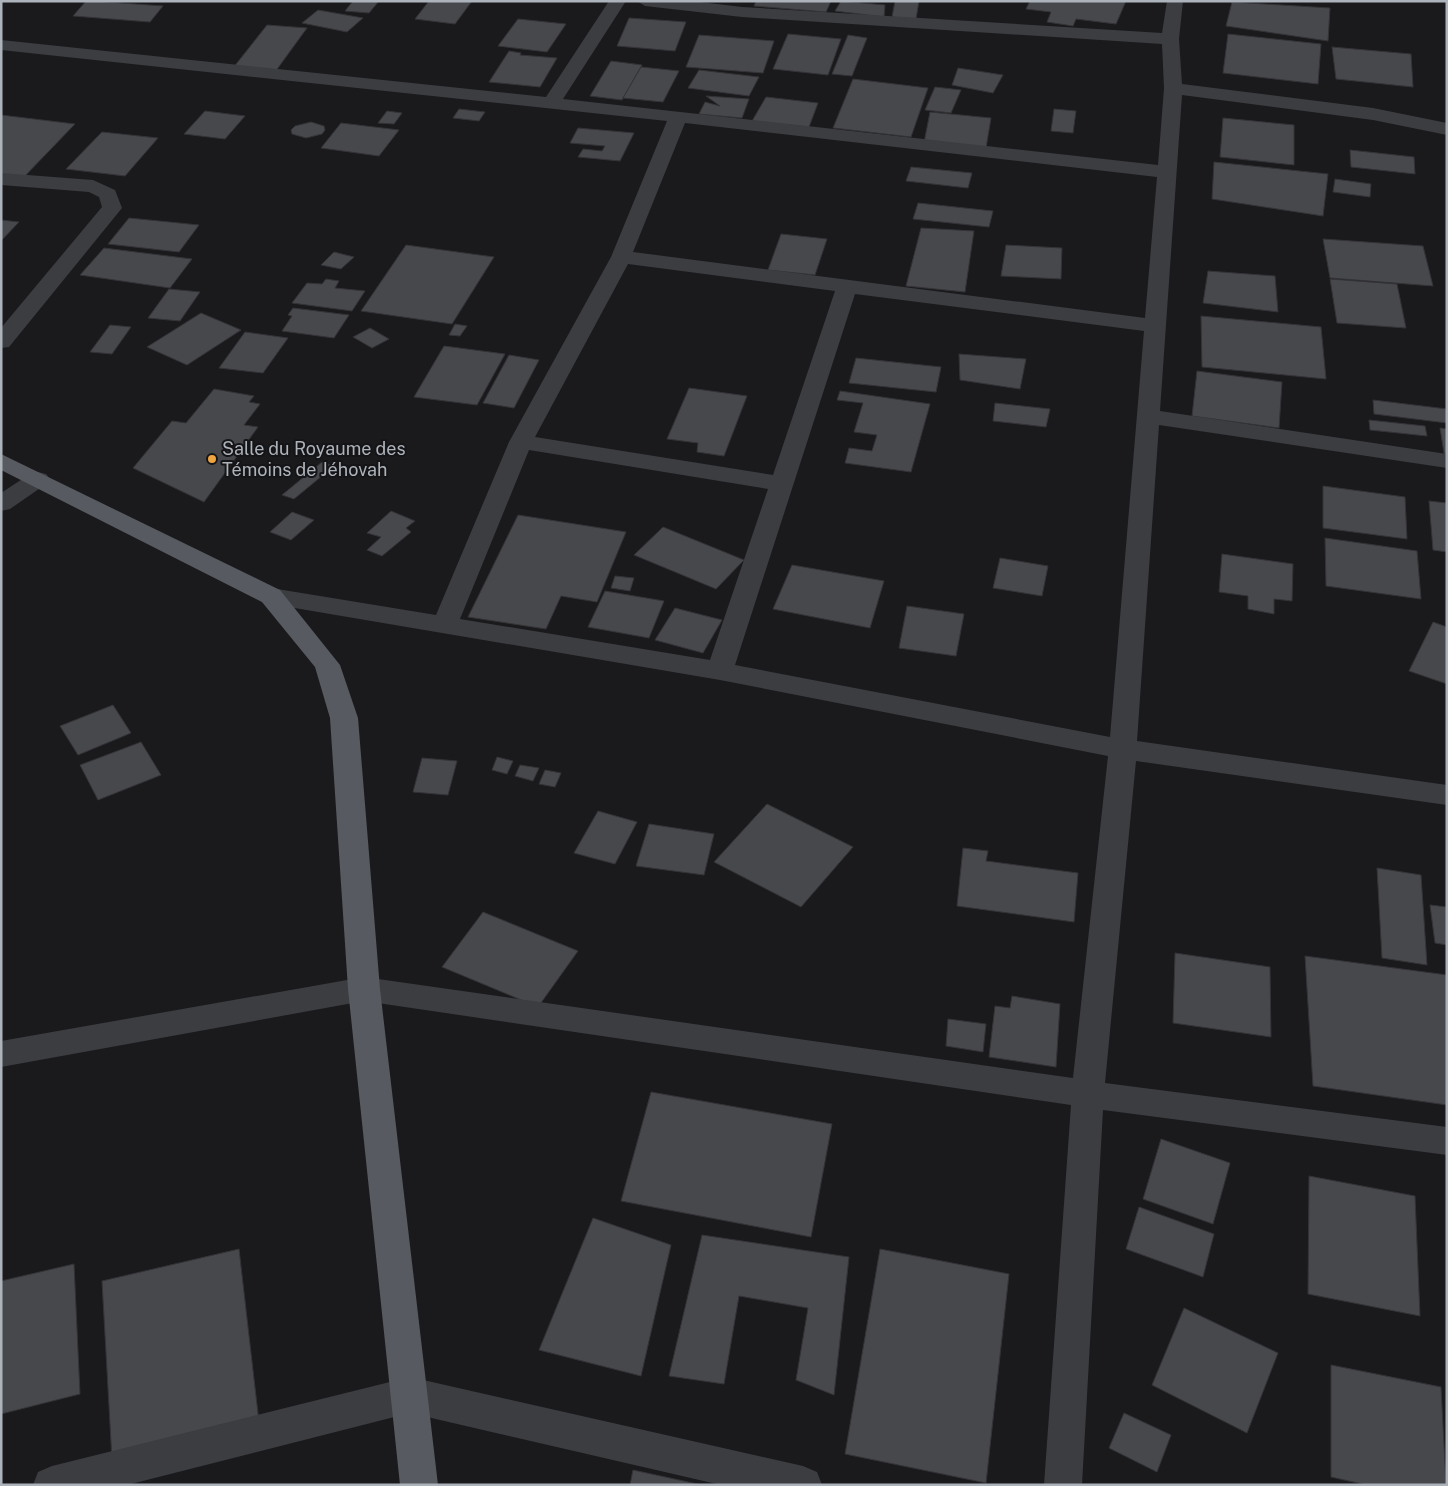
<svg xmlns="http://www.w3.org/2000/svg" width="1448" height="1486" font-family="'Public Sans',sans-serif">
  <rect width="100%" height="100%" fill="#1a1a1c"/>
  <g fill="#47484c" stroke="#343438">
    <polygon points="86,1 94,1 163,6 150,22 73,16"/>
    <polygon points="353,1 379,1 369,13 345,11"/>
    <polygon points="429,1 472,1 455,24 415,19"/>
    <polygon points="756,1 831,1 826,12 754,6"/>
    <polygon points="841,1 885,5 884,17 835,11"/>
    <polygon points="895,1 919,1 916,19 892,17"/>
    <polygon points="1030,1 1126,1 1116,24 1076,19 1073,26 1047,22 1051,12 1026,9"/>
    <polygon points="1232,2 1330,8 1328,41 1226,26"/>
    <polygon points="318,10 363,18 347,32 302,23"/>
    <polygon points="629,18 686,22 675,51 617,46"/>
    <polygon points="518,19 566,24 547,52 498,46"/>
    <polygon points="267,25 307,28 275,72 233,68"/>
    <polygon points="788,34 841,39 828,75 773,69"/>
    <polygon points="1228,34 1321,44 1318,84 1223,73"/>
    <polygon points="699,35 774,41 763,73 686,67"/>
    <polygon points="848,35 867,38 852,76 832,74"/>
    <polygon points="1332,47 1411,54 1413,87 1336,79"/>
    <polygon points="509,51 521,53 520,55 557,58 540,87 489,82"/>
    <polygon points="611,61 642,65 622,100 590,96"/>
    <polygon points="641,67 679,71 663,102 623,98"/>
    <polygon points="958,68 1003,75 993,93 952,85"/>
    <polygon points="699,70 759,77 749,96 688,88"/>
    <polygon points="853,79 928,88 911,137 833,128"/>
    <polygon points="935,87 961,90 951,113 925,110"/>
    <polygon points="706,96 749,99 742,118 699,114 705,102 720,106"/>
    <polygon points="766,97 818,103 809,127 752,121"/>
    <polygon points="459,109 485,112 479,121 453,118"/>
    <polygon points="1054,109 1076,111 1073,133 1051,131"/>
    <polygon points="205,111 245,116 225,139 184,134"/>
    <polygon points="387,111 402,113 394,124 378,123"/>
    <polygon points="930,112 991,118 986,148 924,143"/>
    <polygon points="1,115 75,124 22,179 1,177"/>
    <polygon points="1223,118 1294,125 1294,165 1220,157"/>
    <polygon points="311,122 324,126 325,130 322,134 306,138 292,134 291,130 295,126"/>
    <polygon points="341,123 399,130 379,156 321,148"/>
    <polygon points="578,128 634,133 620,161 578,157 583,149 602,151 605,146 570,143"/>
    <polygon points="102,132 158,138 125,176 66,169"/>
    <polygon points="1350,150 1414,157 1415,174 1351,167"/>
    <polygon points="1214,162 1328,174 1323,216 1212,199"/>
    <polygon points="911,167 972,173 968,188 906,181"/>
    <polygon points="1335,179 1371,184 1370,197 1333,192"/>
    <polygon points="918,203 993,211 989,227 913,219"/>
    <polygon points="129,218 199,225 179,252 108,244"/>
    <polygon points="1,220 19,222 1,241"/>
    <polygon points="921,228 974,231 965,292 906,286"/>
    <polygon points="781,234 827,239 815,275 768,270"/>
    <polygon points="1323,239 1423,246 1433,286 1330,278"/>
    <polygon points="406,245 494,257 452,324 361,311"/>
    <polygon points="1006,245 1062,248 1061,279 1001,276"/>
    <polygon points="104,248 192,259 170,288 80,275"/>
    <polygon points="334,252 354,257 341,269 321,265"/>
    <polygon points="1208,271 1275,276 1278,312 1203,303"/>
    <polygon points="326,279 339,281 335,288 365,291 352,311 292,303 307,283 322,284"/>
    <polygon points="1330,279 1397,284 1406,328 1337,323"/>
    <polygon points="169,289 200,292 180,321 148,318"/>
    <polygon points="293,308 349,315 334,338 282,331 292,316 288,315"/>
    <polygon points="201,313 241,330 187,365 147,347"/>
    <polygon points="1201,316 1321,327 1326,379 1202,367"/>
    <polygon points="455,324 467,326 460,336 449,335"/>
    <polygon points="110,325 131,327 112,354 90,352"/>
    <polygon points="370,328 389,339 372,348 353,337"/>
    <polygon points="245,332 288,338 263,373 219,368"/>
    <polygon points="444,346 505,354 477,405 414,397"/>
    <polygon points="959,354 1026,359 1020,389 960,380"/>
    <polygon points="509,355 539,360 514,408 483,403"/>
    <polygon points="856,358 941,367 936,392 849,383"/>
    <polygon points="1197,371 1282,382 1279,428 1192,416"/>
    <polygon points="689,388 747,396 724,456 697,452 698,443 667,439"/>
    <polygon points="214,389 254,396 249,402 260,404 244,425 258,427 204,502 133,468 172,421 186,423"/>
    <polygon points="840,391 930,404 911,472 845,463 849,448 872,451 877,435 854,432 863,403 837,400"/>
    <polygon points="1373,400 1447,409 1447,423 1374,414"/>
    <polygon points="995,403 1050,409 1046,427 993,421"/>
    <polygon points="1369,420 1425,426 1427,436 1370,430"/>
    <polygon points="1440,428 1447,429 1447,459 1445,459"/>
    <polygon points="322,462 334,466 294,499 282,495"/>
    <polygon points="1323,486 1405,497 1407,539 1323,528"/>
    <polygon points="1429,501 1447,503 1447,552 1433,550"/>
    <polygon points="391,511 415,521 406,528 411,532 382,556 367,550 381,537 367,533"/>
    <polygon points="292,512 314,520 291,540 270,532"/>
    <polygon points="518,515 626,532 597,602 561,596 546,629 468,617"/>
    <polygon points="663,527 744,560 716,589 634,555"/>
    <polygon points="1325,538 1417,551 1421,599 1326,586"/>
    <polygon points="1222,554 1293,564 1292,601 1274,599 1274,614 1248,609 1248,596 1219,592"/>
    <polygon points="1000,558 1048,566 1042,596 993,588"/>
    <polygon points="792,565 884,581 870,628 773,609"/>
    <polygon points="615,576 634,578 630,591 611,588"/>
    <polygon points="605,591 664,601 649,638 588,627"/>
    <polygon points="907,606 964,614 956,656 899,648"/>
    <polygon points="675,608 722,620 703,653 655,640"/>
    <polygon points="1433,622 1447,627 1447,684 1409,671"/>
    <polygon points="113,705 131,733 78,755 60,726"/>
    <polygon points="141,742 161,775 98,800 80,765"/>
    <polygon points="497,757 513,761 507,774 492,770"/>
    <polygon points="422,758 457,761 448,795 413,792"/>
    <polygon points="520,765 539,768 533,781 515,776"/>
    <polygon points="545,770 561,773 555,787 539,784"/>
    <polygon points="767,804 853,847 801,907 714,862"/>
    <polygon points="598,811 637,822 615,864 574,853"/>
    <polygon points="649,824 714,834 704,875 636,866"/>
    <polygon points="963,848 988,851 986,861 1078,873 1074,922 957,906"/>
    <polygon points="1377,868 1421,875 1427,965 1382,958"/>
    <polygon points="1430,905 1447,907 1447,945 1435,943"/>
    <polygon points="483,912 578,951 538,1007 442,967"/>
    <polygon points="1175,953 1270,967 1271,1037 1173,1023"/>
    <polygon points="1305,956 1447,975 1447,1105 1313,1086"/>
    <polygon points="1012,996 1060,1004 1056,1067 989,1057 995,1006 1010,1008"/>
    <polygon points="948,1019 986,1024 983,1052 946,1046"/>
    <polygon points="651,1092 832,1124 811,1237 621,1201"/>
    <polygon points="1161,1139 1230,1163 1213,1224 1143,1199"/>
    <polygon points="1309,1176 1415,1196 1420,1316 1308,1294"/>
    <polygon points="1139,1207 1214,1234 1203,1277 1126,1249"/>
    <polygon points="593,1218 671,1245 641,1376 539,1350"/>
    <polygon points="702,1235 849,1257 834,1395 796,1380 808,1308 739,1296 724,1384 669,1376"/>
    <polygon points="239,1249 259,1422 112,1460 102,1281"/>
    <polygon points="880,1249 1009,1274 986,1483 845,1454"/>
    <polygon points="74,1264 80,1394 1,1414 1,1281"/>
    <polygon points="1184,1308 1278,1353 1247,1433 1152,1385"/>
    <polygon points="1331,1365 1441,1387 1446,1485 1367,1485 1331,1477"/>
    <polygon points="1124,1413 1171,1435 1157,1472 1109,1448"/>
    <polygon points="633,1470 702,1485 630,1485"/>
  </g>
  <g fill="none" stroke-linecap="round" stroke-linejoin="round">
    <g fill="#3b3d41" fill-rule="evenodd">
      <path d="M609,1H626L563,99L1158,165L1164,88L1162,44L742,17L645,6L637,1H692L742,7L1162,33L1167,1H1183L1179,39L1182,84L1373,108L1447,123V135L1373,120L1182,95L1160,411L1447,454V468L1159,425L1137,741L1447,785V805L1136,761L1105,1083L1447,1127V1155L1103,1110L1082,1485H1044L1071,1105L364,1001L1,1067V1041L364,977L1073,1078L1108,756L720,680L271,604L262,602L258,596L262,590L271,588L436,615L509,442L611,257L667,121L1,50V40L546,97ZM685,123L1157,177L1145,318L633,252ZM628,264L835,291L773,475L535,437ZM855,294L1144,331L1110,737L735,665ZM529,450L768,489L710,660L460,619Z"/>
      <polygon points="1,173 93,180 115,190 122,208 9,347 1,348 1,328 102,207 99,197 89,192 1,185"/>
      <polygon points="38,472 46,474 50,479 46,484 10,509 1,511 1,493 30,474"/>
      <polygon points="410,1377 803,1466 817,1472 822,1485 721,1485 410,1413 127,1485 33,1485 38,1472 52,1466"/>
    </g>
    <polygon fill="#575a60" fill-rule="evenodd" points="1,454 280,590 340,665 358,718 380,989 438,1485 400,1485 348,989 330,718 315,667 262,602 1,470"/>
  </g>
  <circle fill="#eda441" stroke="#151517" stroke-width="2" cx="212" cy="459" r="5"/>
  <g text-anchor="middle" stroke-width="4" stroke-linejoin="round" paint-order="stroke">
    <g font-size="18" fill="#adb3bb" stroke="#151517" text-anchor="start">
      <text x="222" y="455">Salle du Royaume des<tspan x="222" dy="21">Témoins de Jéhovah</tspan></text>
    </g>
  </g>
  <rect width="1448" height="1486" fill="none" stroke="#adb3bb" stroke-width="5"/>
</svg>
